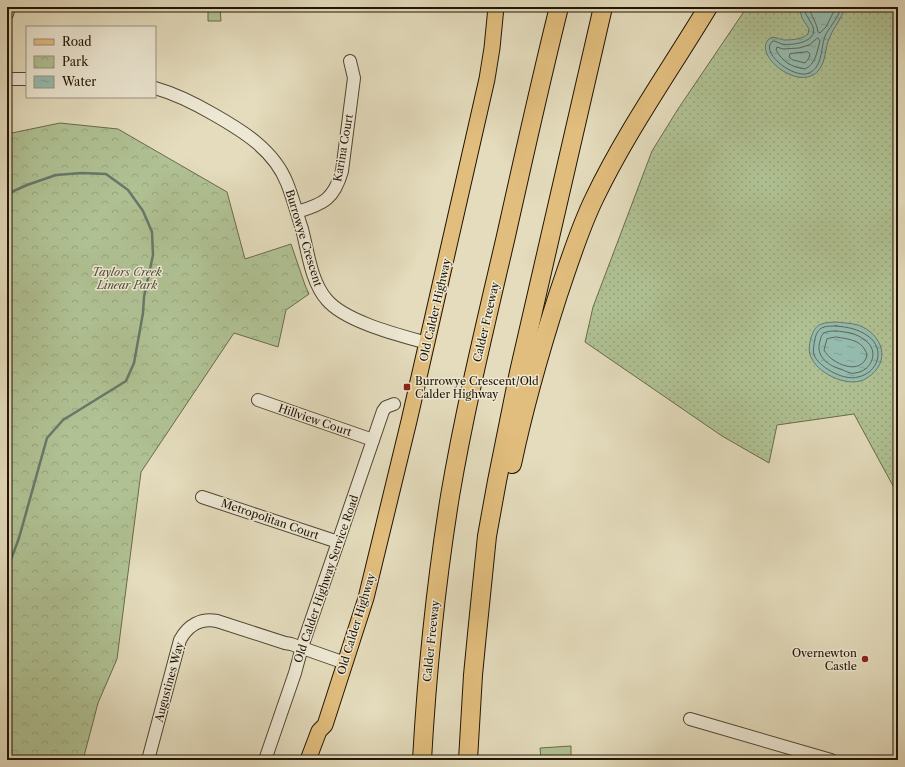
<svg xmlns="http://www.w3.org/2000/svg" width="905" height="767" font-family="'Libre Caslon Text',serif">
  <defs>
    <pattern id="grass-dots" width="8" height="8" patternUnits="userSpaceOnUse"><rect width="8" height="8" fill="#b0c294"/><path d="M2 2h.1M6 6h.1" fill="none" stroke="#97a67e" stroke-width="1.8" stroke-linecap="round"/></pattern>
    <pattern id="park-crowns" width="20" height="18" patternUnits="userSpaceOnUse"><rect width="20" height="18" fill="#b0c294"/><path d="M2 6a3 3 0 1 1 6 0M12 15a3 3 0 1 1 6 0" fill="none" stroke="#97a67e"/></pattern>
    <pattern id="water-ripples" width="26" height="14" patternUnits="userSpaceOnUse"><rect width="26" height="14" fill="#95bcb0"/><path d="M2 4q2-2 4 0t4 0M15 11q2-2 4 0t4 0" fill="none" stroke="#80a196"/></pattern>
  </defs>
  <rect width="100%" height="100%" fill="#e4dcbd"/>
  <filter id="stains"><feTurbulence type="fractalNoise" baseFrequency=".005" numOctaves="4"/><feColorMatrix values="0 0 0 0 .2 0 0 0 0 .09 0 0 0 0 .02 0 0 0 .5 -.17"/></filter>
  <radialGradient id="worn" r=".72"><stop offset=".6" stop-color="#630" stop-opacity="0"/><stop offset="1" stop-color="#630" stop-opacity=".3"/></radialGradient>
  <polygon fill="url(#grass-dots)" stroke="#686b4c" points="747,7 898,7 898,495 854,414 777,425 769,463 722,436 585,342 593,307 652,151 678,109"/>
  <polygon fill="url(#park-crowns)" stroke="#686b4c" points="60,123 118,129 227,192 245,259 291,244 305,285 309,294 286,310 278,347 234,333 141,472 117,659 98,703 83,760 7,760 7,327 12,321 7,319 7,134"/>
  <g fill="#b0c294" stroke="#686b4c">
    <polygon points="208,7 220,7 221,21 208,21"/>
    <polygon points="571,746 571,760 541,760 540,748"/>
  </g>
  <g fill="url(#water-ripples)" stroke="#66796b">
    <path d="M799,7H845C842,19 834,26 830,37C824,48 827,61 818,71C799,92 754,56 768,40C773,34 779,40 785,40C793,40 802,39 808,34L809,29L802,18Z"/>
    <path d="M836,322C843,323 851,323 858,325C883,334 892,362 867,378C851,389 820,375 812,359C808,353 809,345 811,338C815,323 822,323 836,322Z"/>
  </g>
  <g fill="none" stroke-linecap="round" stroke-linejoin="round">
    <g stroke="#5a685a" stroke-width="1">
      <path d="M803,7C806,16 810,20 813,27C818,42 792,46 782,44C779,43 776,41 773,41C758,52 795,80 809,73C824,66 820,46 826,34C831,25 839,17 841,7"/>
      <path d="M809,7C811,16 817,23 818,32L820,33L826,27L836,7"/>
      <path d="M818,38L820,41C817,51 816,64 805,69C791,67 783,62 776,50L777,47L783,49L799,48L809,45Z"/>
      <polygon points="808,52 810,54 809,58 805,63 793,60 789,57 790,54"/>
      <path d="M836,326C848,327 858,329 868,336C886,349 878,373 858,377C845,381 822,369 815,357C812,352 814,345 815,339C816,334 818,329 824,327C827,326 832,326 836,326Z"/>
      <path d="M836,331C846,332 856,333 865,340C880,351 872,371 855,373C851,374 847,372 843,370C829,366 815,357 820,341C821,338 821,335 824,333C827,331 832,331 836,331Z"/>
      <path d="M836,337C849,339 863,340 867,355C862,377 831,364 824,350L827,339Z"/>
    </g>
    <polyline stroke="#66796b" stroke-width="2.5" points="7,194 27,185 56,175 82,173 106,174 128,190 143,211 152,232 153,255 144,297 143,313 134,363 126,381 63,420 47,438 19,538 7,570"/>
    <defs>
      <g id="minor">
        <polyline points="7,14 9,7"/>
        <polyline points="7,79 27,79"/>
        <path d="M155,88C176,94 194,103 213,114C243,131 274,150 287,183C293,198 297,214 302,229C308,252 311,282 327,300C346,322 399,335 427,343"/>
        <path d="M297,212C324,204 334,199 342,171L354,78L350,61"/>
        <polyline points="258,400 373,440"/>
        <polyline points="202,497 338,542"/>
        <polyline points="690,719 831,760"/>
        <path d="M148,760L180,640C188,625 201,618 217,621L285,643L291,644L345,663"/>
        <polyline points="265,760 295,673 302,647 383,411 386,407 394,404"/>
      </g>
      <polyline id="major" points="308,760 319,731 325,725 366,598 409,421 487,79 492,48 496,7"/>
      <g id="highway">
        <path d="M512,464C524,407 540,351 558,295C569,263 579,230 594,199C626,132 670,70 708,7"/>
        <path d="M422,760C427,671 436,583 450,496C465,408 486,322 506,236C523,160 540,83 559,7"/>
        <polyline points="468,760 473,675 477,634 487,536 497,481 519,372 603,7"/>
      </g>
    </defs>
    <use href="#minor" stroke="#514632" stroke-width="14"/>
    <use href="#major" stroke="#201403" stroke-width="17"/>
    <use href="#highway" stroke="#201403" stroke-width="20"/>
    <use href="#minor" stroke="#ede8d4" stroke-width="12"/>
    <use href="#major" stroke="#e2be7e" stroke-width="15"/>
    <use href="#highway" stroke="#e2be7e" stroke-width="18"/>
  </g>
  <g fill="#8f2418" stroke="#ede8d4" stroke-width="1.5">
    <rect x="403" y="383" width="8" height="8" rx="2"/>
    <circle cx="865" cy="659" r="4"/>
  </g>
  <g text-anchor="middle" stroke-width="3" stroke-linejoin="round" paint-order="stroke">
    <g font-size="11" fill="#201403" stroke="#ede8d4">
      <text transform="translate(343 148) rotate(-80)" y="4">Karina Court</text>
      <text transform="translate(304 238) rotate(73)" y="4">Burrowye Crescent</text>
      <text transform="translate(435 310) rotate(-77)" y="4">Old Calder Highway</text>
      <text transform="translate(486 322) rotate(-77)" y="4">Calder Freeway</text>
      <text transform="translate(315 420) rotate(19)" y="4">Hillview Court</text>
      <text transform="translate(270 519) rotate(19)" y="4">Metropolitan Court</text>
      <text transform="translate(326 579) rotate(-71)" y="4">Old Calder Highway Service Road</text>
      <text transform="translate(356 624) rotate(-73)" y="4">Old Calder Highway</text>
      <text transform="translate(431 641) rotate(-84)" y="4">Calder Freeway</text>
      <text transform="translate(169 682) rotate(-75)" y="4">Augustines Way</text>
    </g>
    <g font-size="11" font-style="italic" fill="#525136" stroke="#ede8d4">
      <text x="127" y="276">Taylors Creek<tspan x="127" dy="13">Linear Park</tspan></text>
    </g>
    <g font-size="11" fill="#201403" stroke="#ede8d4" text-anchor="start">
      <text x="415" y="385">Burrowye Crescent/Old<tspan x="415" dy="13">Calder Highway</tspan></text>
      <text x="857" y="657" text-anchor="end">Overnewton<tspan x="857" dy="13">Castle</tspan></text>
    </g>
  </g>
  <rect width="905" height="767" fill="none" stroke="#e4dcbd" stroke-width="24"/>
  <rect x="8" y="8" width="889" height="751" fill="none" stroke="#201403" stroke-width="2"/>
  <rect x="12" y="12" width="881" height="743" fill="none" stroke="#201403"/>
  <rect x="26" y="26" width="130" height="72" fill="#ede8d4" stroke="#9b9380"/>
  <rect x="34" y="39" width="20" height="6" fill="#e2be7e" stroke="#9b9380"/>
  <text x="62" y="46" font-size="12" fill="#201403">Road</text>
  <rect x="34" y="56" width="20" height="12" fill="url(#park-crowns)" stroke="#9b9380"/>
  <text x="62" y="66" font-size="12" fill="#201403">Park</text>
  <rect x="34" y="76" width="20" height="12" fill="url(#water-ripples)" stroke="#9b9380"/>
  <text x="62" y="86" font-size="12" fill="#201403">Water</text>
  <rect width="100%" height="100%" filter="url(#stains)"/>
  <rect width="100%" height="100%" fill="url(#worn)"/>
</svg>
